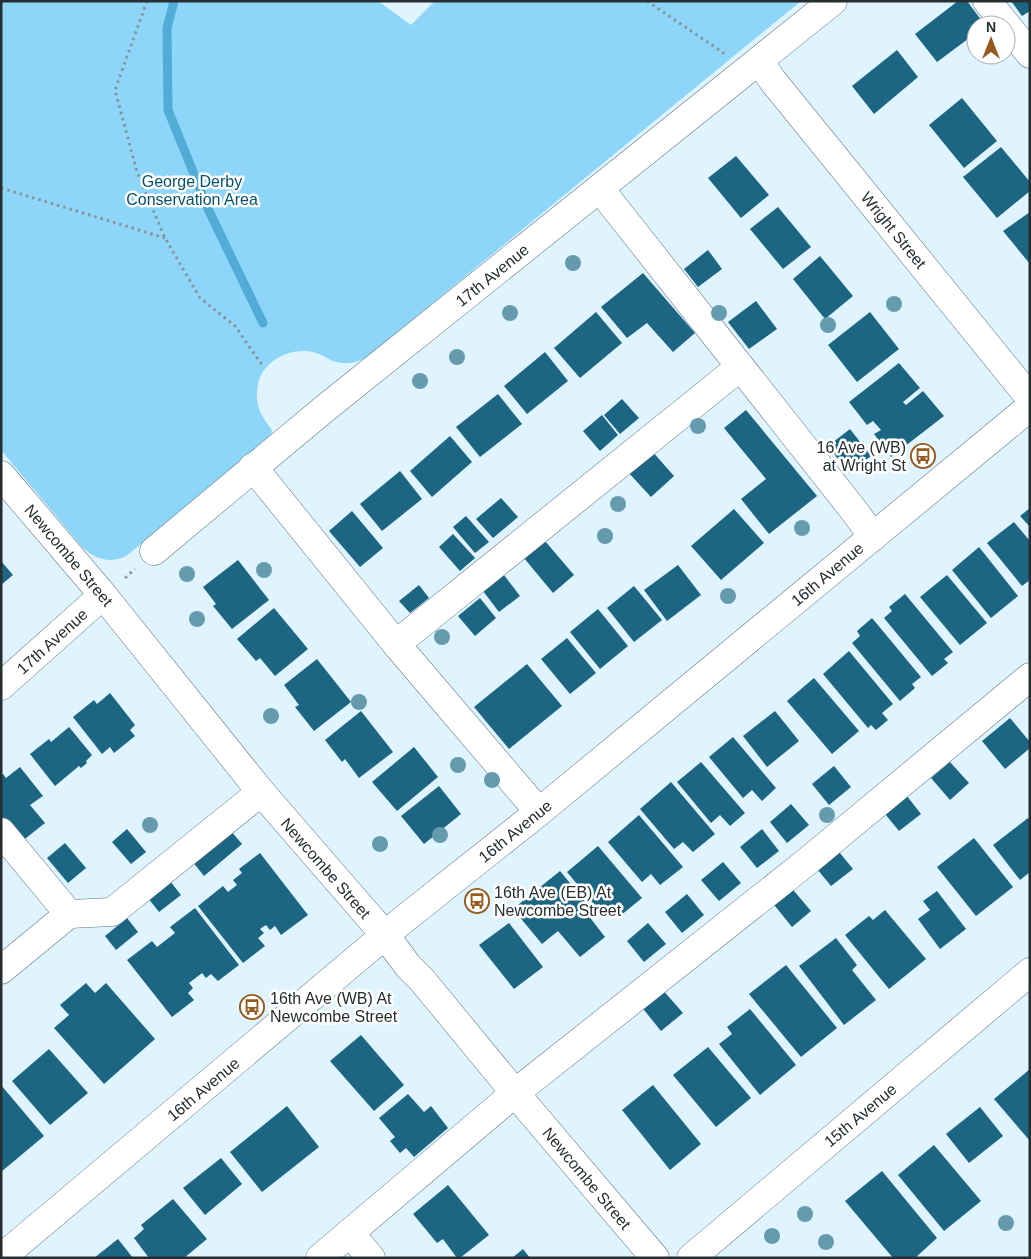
<svg xmlns="http://www.w3.org/2000/svg" width="1031" height="1259" font-family="Helvetica,sans-serif">
  <rect width="100%" height="100%" fill="#dff4ff"/>
  <path fill="#8ed6f9" d="M1,1H378L411,25L435,1H801L367,357C358,362 348,365 337,362C330,361 324,355 316,353C293,346 264,359 258,384C254,403 260,415 272,430L271,436L263,448L126,556C110,564 95,559 82,547L1,450Z"/>
  <g fill="none" stroke-linecap="round" stroke-linejoin="round">
    <polyline stroke="#52add6" stroke-width="9" points="174,1 167,28 168,110 209,211 263,323"/>
  </g>
  <g fill="#1c6683">
    <polygon points="958,1 967,1 985,25 976,25 976,33 937,62 915,34"/>
    <polygon points="1011,1 1030,1 1030,11 1022,16"/>
    <polygon points="897,50 918,77 874,114 852,86"/>
    <polygon points="962,98 997,141 964,168 929,125"/>
    <polygon points="1001,147 1030,182 1030,191 997,218 963,177"/>
    <polygon points="736,156 769,195 741,218 708,178"/>
    <polygon points="778,207 811,247 783,269 750,229"/>
    <polygon points="1030,212 1030,264 1003,231"/>
    <polygon points="708,250 722,269 698,287 684,269"/>
    <polygon points="820,256 853,296 825,319 793,279"/>
    <polygon points="643,273 695,333 673,352 647,323 627,338 601,307"/>
    <polygon points="756,301 777,329 749,349 728,322"/>
    <polygon points="596,312 622,343 580,378 554,348"/>
    <polygon points="870,312 899,349 857,382 828,345"/>
    <polygon points="545,352 568,381 527,414 504,386"/>
    <polygon points="899,363 920,388 903,402 906,405 923,391 944,416 891,457 874,434 881,430 873,421 867,425 849,402"/>
    <polygon points="498,394 522,424 480,457 456,427"/>
    <polygon points="622,399 639,418 620,434 604,415"/>
    <polygon points="746,410 817,496 769,534 741,499 766,479 724,428"/>
    <polygon points="602,415 618,435 600,451 583,431"/>
    <polygon points="850,429 871,456 849,473 828,446"/>
    <polygon points="450,436 472,462 432,497 410,471"/>
    <polygon points="651,450 674,476 651,497 627,471"/>
    <polygon points="400,471 422,499 382,531 360,504"/>
    <polygon points="501,498 518,517 493,538 476,519"/>
    <polygon points="1030,508 1030,527 1020,516"/>
    <polygon points="734,509 764,543 721,580 691,546"/>
    <polygon points="352,511 383,548 360,567 329,531"/>
    <polygon points="466,516 489,542 475,553 453,527"/>
    <polygon points="1014,522 1030,541 1030,580 1022,586 987,543"/>
    <polygon points="453,534 475,558 460,571 439,547"/>
    <polygon points="545,541 574,575 553,593 524,558"/>
    <polygon points="979,547 1018,596 991,618 952,570"/>
    <polygon points="238,560 269,600 232,629 213,606 216,604 203,587"/>
    <polygon points="1,561 13,575 1,585"/>
    <polygon points="678,565 701,595 667,621 644,590"/>
    <polygon points="504,575 520,596 499,612 483,591"/>
    <polygon points="947,575 987,623 960,645 920,597"/>
    <polygon points="419,585 429,598 410,613 399,601"/>
    <polygon points="634,586 662,620 634,642 607,608"/>
    <polygon points="905,594 953,652 944,659 948,663 932,676 884,618 892,611 889,607"/>
    <polygon points="480,598 496,618 475,636 458,616"/>
    <polygon points="274,608 308,649 275,676 260,658 256,661 237,639"/>
    <polygon points="598,609 628,646 600,669 570,632"/>
    <polygon points="872,618 921,677 912,684 915,688 900,701 852,643 860,636 857,631"/>
    <polygon points="567,638 596,673 570,694 541,659"/>
    <polygon points="849,651 893,704 882,713 888,720 876,730 871,725 868,728 823,674"/>
    <polygon points="317,659 351,702 314,731 295,707 299,705 284,685"/>
    <polygon points="527,664 562,706 509,749 474,707"/>
    <polygon points="814,678 859,731 832,754 787,701"/>
    <polygon points="110,693 135,725 130,730 135,736 114,753 110,747 102,754 73,717 94,700 97,704"/>
    <polygon points="361,711 393,752 359,778 345,759 342,762 325,740"/>
    <polygon points="775,711 799,741 767,767 743,736"/>
    <polygon points="1010,718 1030,742 1030,748 1005,769 982,741"/>
    <polygon points="69,727 92,755 86,761 87,763 81,768 79,766 55,786 30,754 49,739 51,742"/>
    <polygon points="733,737 776,788 762,801 752,790 743,798 709,757"/>
    <polygon points="414,747 438,777 397,811 372,782"/>
    <polygon points="701,762 745,813 730,826 720,815 711,823 677,782"/>
    <polygon points="950,762 969,783 950,800 931,778"/>
    <polygon points="834,766 851,787 829,805 812,784"/>
    <polygon points="20,767 43,796 30,805 45,823 21,842 1,817 1,775 3,774 6,778"/>
    <polygon points="671,782 715,834 693,852 683,842 674,849 640,809"/>
    <polygon points="439,786 461,814 424,844 401,816"/>
    <polygon points="903,791 921,814 899,831 881,809"/>
    <polygon points="791,804 809,825 787,843 770,822"/>
    <polygon points="639,815 683,867 660,885 651,874 642,882 608,842"/>
    <polygon points="1028,818 1030,820 1030,872 1020,880 993,845"/>
    <polygon points="127,829 146,852 131,864 112,842"/>
    <polygon points="762,829 779,851 757,868 740,847"/>
    <polygon points="230,830 242,844 204,876 192,861"/>
    <polygon points="974,838 1013,887 976,916 937,867"/>
    <polygon points="65,843 86,868 68,883 47,858"/>
    <polygon points="598,846 642,898 620,916 610,905 601,913 567,872"/>
    <polygon points="835,847 853,869 831,886 813,864"/>
    <polygon points="260,853 308,915 281,935 275,926 270,930 266,925 260,929 264,933 258,938 265,946 243,963 198,906 223,886 228,892 237,885 233,880 242,873 239,869"/>
    <polygon points="723,862 741,883 719,901 701,880"/>
    <polygon points="560,871 593,911 588,915 605,937 580,957 558,931 542,944 513,909"/>
    <polygon points="170,881 181,895 159,912 148,898"/>
    <polygon points="789,885 811,911 792,927 771,901"/>
    <polygon points="937,891 966,929 940,949 918,919 930,910 923,901"/>
    <polygon points="687,894 704,915 682,933 665,912"/>
    <polygon points="195,908 239,965 218,981 211,974 206,978 202,973 189,983 193,988 188,993 194,1000 172,1017 127,960 152,941 157,947 175,933 170,927"/>
    <polygon points="885,910 926,959 889,989 845,935 869,916 873,920"/>
    <polygon points="127,918 138,932 116,950 105,936"/>
    <polygon points="509,923 543,967 514,989 479,945"/>
    <polygon points="648,923 666,944 644,962 627,941"/>
    <polygon points="836,938 857,965 852,970 876,1000 844,1025 799,966"/>
    <polygon points="786,965 837,1028 801,1057 749,994"/>
    <polygon points="86,983 95,993 106,983 155,1039 104,1084 54,1028 69,1015 60,1005"/>
    <polygon points="661,988 683,1013 661,1031 640,1005"/>
    <polygon points="750,1009 796,1065 760,1095 719,1044 732,1034 727,1027"/>
    <polygon points="361,1035 404,1085 374,1111 330,1061"/>
    <polygon points="708,1047 751,1098 716,1127 673,1075"/>
    <polygon points="49,1049 88,1093 50,1125 12,1081"/>
    <polygon points="1030,1069 1030,1141 994,1099"/>
    <polygon points="1,1085 44,1136 1,1172"/>
    <polygon points="653,1085 701,1144 670,1170 622,1110"/>
    <polygon points="408,1094 424,1112 431,1106 448,1128 414,1157 406,1148 400,1153 390,1141 395,1137 379,1118"/>
    <polygon points="287,1106 319,1147 262,1192 230,1152"/>
    <polygon points="980,1107 1003,1136 969,1163 946,1134"/>
    <polygon points="934,1145 981,1201 944,1231 898,1175"/>
    <polygon points="221,1158 242,1184 205,1215 183,1188"/>
    <polygon points="882,1171 937,1238 915,1258 893,1258 845,1201"/>
    <polygon points="448,1185 489,1235 460,1258 457,1258 443,1239 437,1243 413,1214"/>
    <polygon points="173,1199 207,1239 184,1258 149,1258 134,1238 144,1229 141,1225"/>
    <polygon points="118,1239 133,1258 94,1258"/>
    <polygon points="523,1249 530,1258 512,1258"/>
  </g>
  <g fill="none" stroke-linecap="round" stroke-linejoin="round">
    <defs>
      <g id="minor">
        <polyline points="987,1 1030,54"/>
        <polyline points="759,61 773,81 1030,398"/>
        <polyline points="600,189 855,512 873,537"/>
        <polyline points="253,467 396,644 539,812"/>
        <polyline points="1,475 103,595 261,792 385,935 408,966 422,980 515,1093 655,1258"/>
        <polyline points="154,551 323,410 833,1"/>
        <polyline points="396,644 740,367"/>
        <polyline points="1,686 103,595"/>
        <polyline points="1,832 69,914 112,912 261,792"/>
        <polyline points="1,970 69,914"/>
        <polyline points="350,1233 371,1258"/>
        <polyline points="1,1258 403,920 539,812 1030,407"/>
        <polyline points="320,1258 515,1093 804,864 1030,677"/>
        <polyline points="691,1258 1030,972"/>
      </g>
    </defs>
    <use href="#minor" stroke="#61747e" stroke-width="29"/>
    <g stroke="#86959c" stroke-width="3" stroke-dasharray="2.5 4" stroke-linecap="butt">
      <polyline points="147,1 115,90 137,172 165,238 200,298 235,326 262,365"/>
      <polyline points="647,1 725,54"/>
      <polyline points="1,188 165,238"/>
      <polyline points="125,578 135,569"/>
    </g>
    <use href="#minor" stroke="#fff" stroke-width="28"/>
  </g>
  <g fill="#669baf">
    <circle cx="573" cy="263" r="8"/>
    <circle cx="894" cy="304" r="8"/>
    <circle cx="510" cy="313" r="8"/>
    <circle cx="719" cy="313" r="8"/>
    <circle cx="828" cy="325" r="8"/>
    <circle cx="457" cy="357" r="8"/>
    <circle cx="420" cy="381" r="8"/>
    <circle cx="698" cy="426" r="8"/>
    <circle cx="618" cy="504" r="8"/>
    <circle cx="802" cy="528" r="8"/>
    <circle cx="605" cy="536" r="8"/>
    <circle cx="264" cy="570" r="8"/>
    <circle cx="187" cy="574" r="8"/>
    <circle cx="728" cy="596" r="8"/>
    <circle cx="197" cy="619" r="8"/>
    <circle cx="442" cy="637" r="8"/>
    <circle cx="359" cy="702" r="8"/>
    <circle cx="271" cy="716" r="8"/>
    <circle cx="458" cy="765" r="8"/>
    <circle cx="492" cy="780" r="8"/>
    <circle cx="827" cy="815" r="8"/>
    <circle cx="150" cy="825" r="8"/>
    <circle cx="440" cy="835" r="8"/>
    <circle cx="380" cy="844" r="8"/>
    <circle cx="805" cy="1214" r="8"/>
    <circle cx="1006" cy="1223" r="8"/>
    <circle cx="772" cy="1236" r="8"/>
    <circle cx="826" cy="1242" r="8"/>
  </g>
  <defs>
    <symbol id="bus-ring" viewBox="-11 -11 22 22"><circle r="9.5" fill="#fff" stroke="#965b1c" stroke-width="1.5"/><path d="M-5-6H5V4H4V6H2V4H-2V6H-4V4H-5ZM-3.5-4V0h7V-4ZM-3.5 1.2v1.5H-2V1.2ZM2 1.2v1.5H3.5V1.2Z" fill="#965b1c"/></symbol>
  </defs>
  <g fill-rule="evenodd">
    <use href="#bus-ring" x="909" y="442" width="28" height="28"/>
    <use href="#bus-ring" x="463" y="887" width="28" height="28"/>
    <use href="#bus-ring" x="238" y="993" width="28" height="28"/>
  </g>
  <g text-anchor="middle" stroke-width="5" stroke-linejoin="round" paint-order="stroke">
    <g font-size="16" fill="#03536e" stroke="#fff">
      <text x="192" y="187">George Derby<tspan x="192" dy="18">Conservation Area</tspan></text>
    </g>
    <g font-size="16" fill="#262e32" stroke="#fff">
      <text transform="translate(894 230) rotate(51)" y="6">Wright Street</text>
      <text transform="translate(492 275) rotate(-39)" y="6">17th Avenue</text>
      <text transform="translate(69 555) rotate(50)" y="6">Newcombe Street</text>
      <text transform="translate(827 574) rotate(-40)" y="6">16th Avenue</text>
      <text transform="translate(52 641) rotate(-42)" y="6">17th Avenue</text>
      <text transform="translate(515 831) rotate(-39)" y="6">16th Avenue</text>
      <text transform="translate(326 868) rotate(49)" y="6">Newcombe Street</text>
      <text transform="translate(203 1089) rotate(-40)" y="6">16th Avenue</text>
      <text transform="translate(860 1115) rotate(-40)" y="6">15th Avenue</text>
      <text transform="translate(587 1178) rotate(50)" y="6">Newcombe Street</text>
    </g>
    <g font-size="16" fill="#262e32" stroke="#fff" text-anchor="start">
      <text x="906" y="453" text-anchor="end">16 Ave (WB)<tspan x="906" dy="18">at Wright St</tspan></text>
      <text x="494" y="898">16th Ave (EB) At<tspan x="494" dy="18">Newcombe Street</tspan></text>
      <text x="270" y="1004">16th Ave (WB) At<tspan x="270" dy="18">Newcombe Street</tspan></text>
    </g>
  </g>
  <rect width="1031" height="1259" fill="none" stroke="#262e32" stroke-width="5"/>
  <g transform="translate(991 40)"><circle r="24" fill="#ffffff" stroke="#a8abad"/>
  <path d="M0-4L9 19L0 12L-9 19Z" fill="#965b1c"/>
  <text y="-8" font-size="14" font-weight="bold" text-anchor="middle" fill="#262e32">N</text>
  </g>
</svg>
